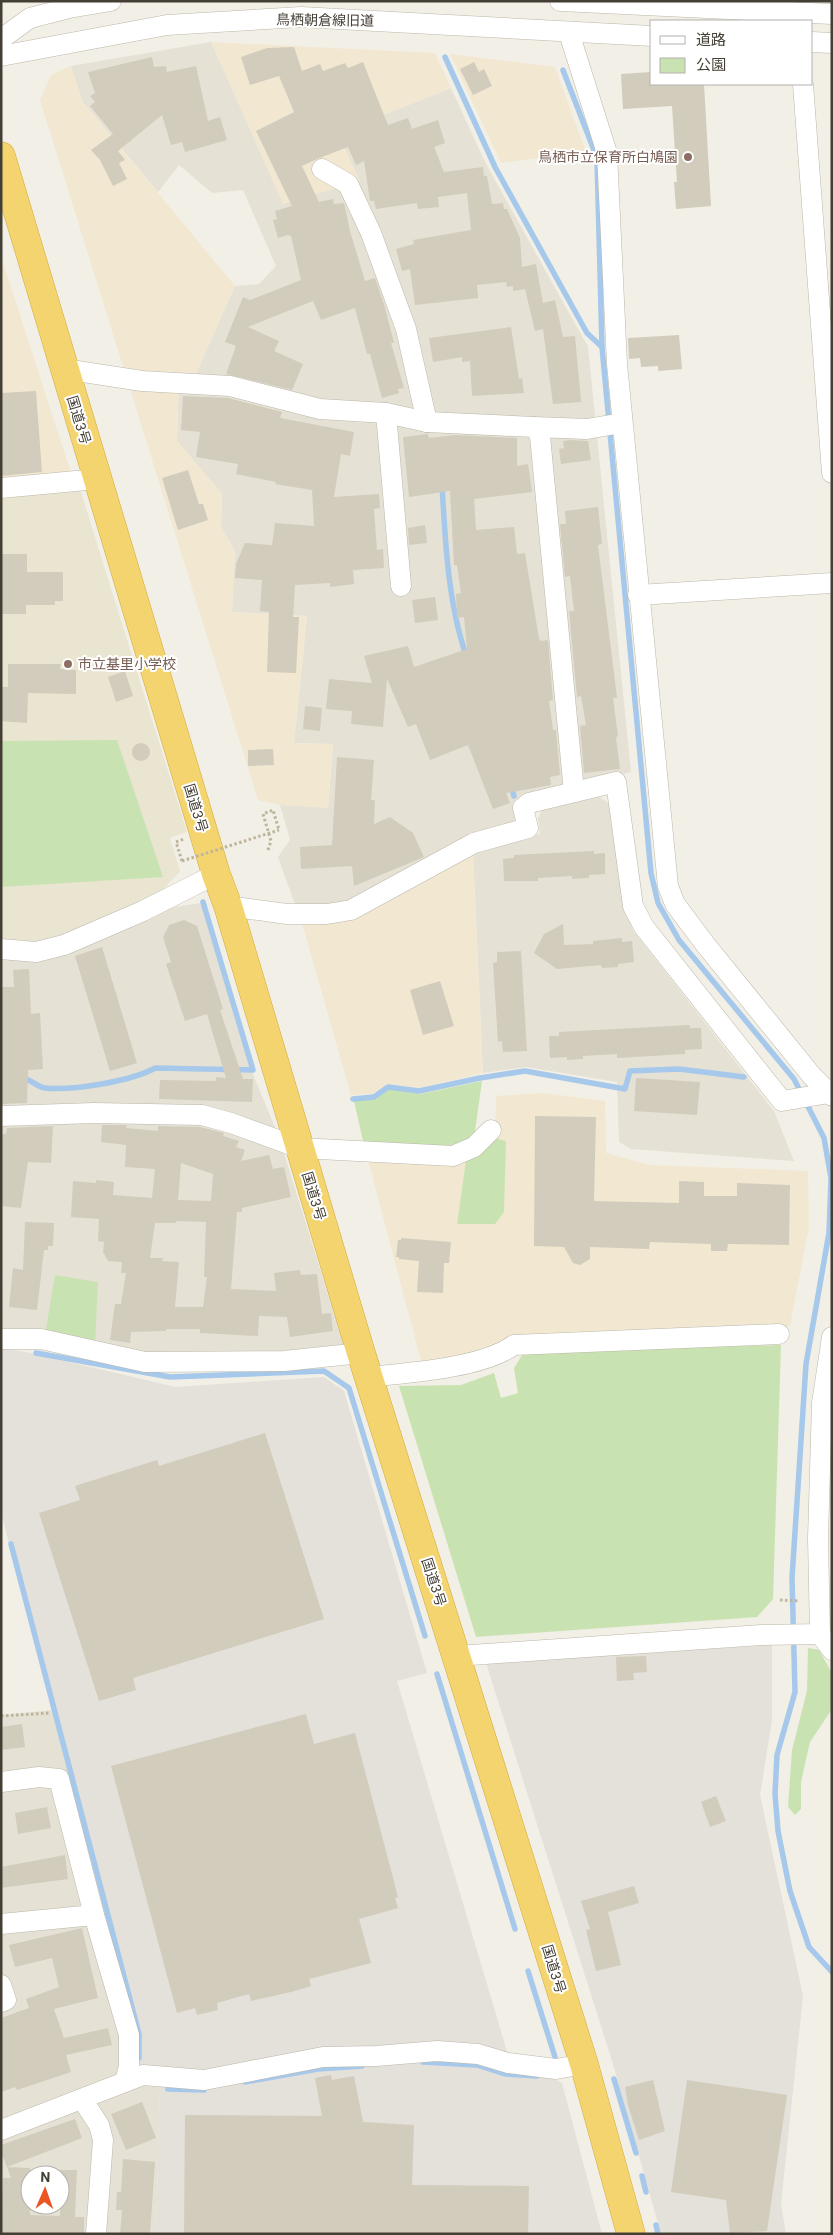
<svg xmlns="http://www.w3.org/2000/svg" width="833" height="2235" font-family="Roboto,'Noto Sans JP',sans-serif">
  <rect width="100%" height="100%" fill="#f2efe6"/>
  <g fill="#e5e1d4" fill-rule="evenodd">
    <polygon points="211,42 284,204 338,133 451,88 485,162 588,347 631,772 518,800 521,824 356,900 329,906 296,907 278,857 290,840 280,805 328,807 333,744 294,743 307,616 232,612 235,551 221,527 222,494 177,441 179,381 194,378 235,286 259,284 276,266 243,190 212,193 179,165 158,192 82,101 71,66"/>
    <polygon points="599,797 610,804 623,906 634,932 774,1111 794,1161 631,1149 619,1142 617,1082 526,1067 483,1073 473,853 540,834 538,819 542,809"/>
    <polygon points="161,892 169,908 201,903 250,1067 279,1137 344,1346 323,1353 141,1357 1,1331 1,938 5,939"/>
    <path d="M52,1710L136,2035L160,2086L156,2234H1V1715ZM30,2175H60V2205H30Z"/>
  </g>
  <g fill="#f2e8d2">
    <polygon points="211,42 435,53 451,88 338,133 360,181 283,204"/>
    <polygon points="450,54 555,67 586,152 501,163"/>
    <polygon points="71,66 82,101 235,286 194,378 179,381 177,441 222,494 221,527 235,551 232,612 307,616 294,743 333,744 328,808 280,805 258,800 40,100 51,75"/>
    <polygon points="1,256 71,473 1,481"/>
    <polygon points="473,853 483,1073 419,1088 387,1084 372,1094 351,1095 302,923"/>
    <polygon points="543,1093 605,1101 606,1153 650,1165 808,1171 809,1227 790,1326 513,1339 442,1360 421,1361 364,1145 466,1160 457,1224 495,1138 496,1096"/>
  </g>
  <g fill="#e4e0da">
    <polygon points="1,1348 26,1352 176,1387 324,1377 344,1391 427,1673 397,1681 508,2055 562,2083 602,2234 156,2234 160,2086 138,2070 136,2035 1,1512"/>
    <polygon points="772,1645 772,1720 760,1795 803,1996 781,2204 786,2234 661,2234 613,2064 486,1663"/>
  </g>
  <polygon fill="#eae5d0" points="80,489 187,832 170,838 180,871 161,892 54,937 36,942 18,942 1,938 1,496"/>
  <g fill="#c8e3b1">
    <polygon points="117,740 163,877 1,887 1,741"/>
    <polygon points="482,1081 474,1138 458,1149 364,1145 354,1101 376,1099 389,1089 420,1094"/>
    <polygon points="495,1138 506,1141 504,1212 495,1224 457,1224 466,1160"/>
    <polygon points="55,1275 98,1282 95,1347 45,1335"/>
    <polygon points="781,1345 773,1599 757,1617 476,1637 399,1386 461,1385 494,1373 501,1398 518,1393 514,1368 524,1352"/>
    <polygon points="808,1648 819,1650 832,1673 832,1709 810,1742 801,1782 801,1809 795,1815 788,1807 792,1750 807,1691"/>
  </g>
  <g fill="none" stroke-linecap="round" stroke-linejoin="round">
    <g stroke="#a5c8eb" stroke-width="5.5">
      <polyline points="445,57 495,167 587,333 602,347"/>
      <polyline points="563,70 597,158 602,347 651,873 658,903 679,940 794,1079 824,1138 831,1178 829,1233 806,1364 792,1578 795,1692 777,1755 775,1794 778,1831 790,1891 809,1947 832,1972"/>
      <path d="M442,484C445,540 448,603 466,655"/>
      <polyline points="511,785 514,796"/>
      <path d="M21,1078C31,1078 36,1087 45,1088C72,1091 132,1081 155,1068L253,1070L203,902"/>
      <polyline points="353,1099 374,1097 388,1087 419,1091 480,1078 525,1071 625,1089 630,1071 679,1069 744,1077"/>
      <polyline points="36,1353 170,1377 324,1371 349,1388 425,1636"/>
      <polyline points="11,1544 139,2034 139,2058"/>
      <polyline points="437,1674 515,1929"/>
      <polyline points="528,1971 555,2057"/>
      <polyline points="423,2062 477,2065 505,2074 537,2076"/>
      <polyline points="614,2079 636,2153"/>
      <polyline points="245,2082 318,2069 362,2066"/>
      <polyline points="168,2089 204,2090"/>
      <polyline points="642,2176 646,2192"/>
      <polyline points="656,2225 658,2234"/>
    </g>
  </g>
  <g fill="#d2ccbc" fill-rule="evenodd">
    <polygon points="294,47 302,71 320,64 323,71 345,63 348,68 363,62 388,125 408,118 412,129 438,120 445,143 434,147 444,172 483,167 484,176 487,176 492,204 503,203 504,209 507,209 520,238 522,267 536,264 543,303 555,300 563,337 575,336 581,402 553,404 543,329 535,331 525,289 513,291 513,286 507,287 506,282 477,285 478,298 415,305 410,269 402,271 396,249 414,244 413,240 471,230 467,193 438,197 439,207 418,209 417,203 376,209 374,201 370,201 364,161 356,165 348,147 317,159 302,166 319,202 333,199 334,204 344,203 350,231 365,281 375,278 384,304 394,343 391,343 404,388 398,389 399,393 382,398 370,354 367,354 355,308 321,320 313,301 248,327 279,341 274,351 303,364 292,390 226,374 236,346 225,342 243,297 250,300 301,280 291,236 288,235 278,238 273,220 277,219 275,211 292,206 256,131 294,112 279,76 250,85 241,57 267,48"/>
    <polygon points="152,57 154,67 166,66 167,72 196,66 208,121 220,117 227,140 185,152 182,142 171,145 162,115 118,151 125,160 119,163 127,179 113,186 100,160 91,150 113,134 90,106 95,102 90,96 95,93 88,72"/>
    <polygon points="474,62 479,72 484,69 492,86 473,95 460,69"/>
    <polygon points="652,72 652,84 704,84 711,206 676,209 674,182 677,182 672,106 623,109 621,74"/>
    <polygon points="511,327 519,379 522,378 524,393 472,396 470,361 462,362 462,357 433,362 429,338"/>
    <polygon points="679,335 682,369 658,371 658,366 641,367 640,358 629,359 628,338"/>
    <polygon points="36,391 42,472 1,476 1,393"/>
    <polygon points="183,396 228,398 282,412 280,418 354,432 350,456 341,454 334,497 379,494 380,508 374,509 377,550 383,549 384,568 353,570 354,584 330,587 330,583 295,585 293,617 299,617 296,673 267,672 269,612 260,611 262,580 235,578 236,564 245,543 272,545 275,523 314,526 312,490 275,484 276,482 236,474 238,464 196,457 200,432 181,430"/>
    <polygon points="428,434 429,438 456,435 517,438 517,466 528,464 532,492 474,499 476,530 514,527 517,554 525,553 539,639 541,641 548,640 553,700 549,701 553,730 556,730 560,775 550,777 551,785 506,793 510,803 493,809 468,745 430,760 416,724 408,727 387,679 383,727 351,724 352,711 326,709 329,679 372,683 364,656 408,646 414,667 467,649 464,617 457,618 456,594 461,593 457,565 454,565 450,491 409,497 403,437"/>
    <polygon points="570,440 588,441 591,460 561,464 559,449 564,448 563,441"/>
    <polygon points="188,470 199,504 203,504 208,520 178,530 162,478"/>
    <polygon points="598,507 602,544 598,545 617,698 613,698 618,736 616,737 620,769 584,773 580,726 586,725 581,696 577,697 569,611 574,611 570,576 565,577 560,524 566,524 565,511"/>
    <polygon points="425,525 427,543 409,545 408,528"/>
    <polygon points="1,554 27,554 27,572 63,572 63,601 55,601 55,605 26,605 26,614 1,614"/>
    <polygon points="435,597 438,620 415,623 412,600"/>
    <polygon points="8,664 61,664 60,669 76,670 76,694 28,693 27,723 1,721 1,687 8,687"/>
    <polygon points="125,671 133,696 116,702 108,677"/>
    <polygon points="305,706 322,708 320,731 303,729"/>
    <circle cx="141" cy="752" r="9"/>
    <polygon points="273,749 274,765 248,766 248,750"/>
    <polygon points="337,757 374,760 371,800 375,800 374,824 390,817 413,833 424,857 354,886 352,866 301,869 300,847 332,845"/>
    <polygon points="594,851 594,854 605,853 605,874 589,875 589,878 572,879 572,876 538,878 538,881 504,881 503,859 514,858 514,855"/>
    <polygon points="184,920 197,926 223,1009 220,1010 243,1079 253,1079 252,1102 159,1099 160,1080 216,1081 216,1077 226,1078 207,1014 185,1021 166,964 171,962 163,937 169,925"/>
    <polygon points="563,924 564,945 593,944 593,941 622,938 622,942 632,941 634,962 618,964 618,967 602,968 601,965 557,969 534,953 544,934"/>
    <polygon points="102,947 137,1063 110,1071 75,956"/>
    <polygon points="521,951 527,1051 503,1052 502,1041 498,1042 493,963 497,962 497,952"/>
    <polygon points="29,969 31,1014 40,1013 43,1069 28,1070 27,1103 1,1104 1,987 14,987 13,970"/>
    <polygon points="440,981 454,1026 423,1035 410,990"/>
    <polygon points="690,1025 690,1028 701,1028 702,1049 685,1050 685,1054 617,1058 617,1054 583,1056 583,1059 567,1060 567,1057 550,1058 549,1036 559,1036 559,1032"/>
    <polygon points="636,1078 700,1082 697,1115 634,1111"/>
    <polygon points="535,1116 596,1117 594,1201 679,1203 679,1181 704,1182 704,1196 737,1196 737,1183 790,1185 789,1245 728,1244 727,1251 711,1251 711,1244 650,1242 649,1249 590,1247 590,1259 580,1265 573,1263 564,1247 534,1246"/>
    <path d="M102,1125H127L126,1128L158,1131V1126L200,1127L224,1133L223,1136L239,1141L236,1147L245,1150L241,1161L269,1155L273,1169L284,1167L291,1197L242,1208V1212H237L231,1289L276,1291L274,1273L300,1270L301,1275L317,1274L322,1314L331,1313L333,1331L290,1337L287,1317L259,1316L258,1336L200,1333V1329H166V1331L131,1332L130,1343L110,1340L115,1304H121L126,1273H121L122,1262L108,1261L103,1252L104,1242L98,1241L99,1219L71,1217L73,1181L96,1183V1180L114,1182L113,1195L152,1198L155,1169L125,1167L126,1145L101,1142ZM181,1163L213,1174L211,1201L178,1200ZM176,1221L206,1222L204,1277H207L203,1307H175L179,1262L162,1261L163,1258H150L155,1223H176Z"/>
    <polygon points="53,1126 51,1163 28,1162 21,1208 1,1206 1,1134 6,1134 7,1128"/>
    <polygon points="25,1222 54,1223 53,1246 48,1246 48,1250 44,1250 37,1310 9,1307 13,1268 23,1270"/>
    <polygon points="401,1238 451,1242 449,1263 444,1263 443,1293 417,1292 419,1261 399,1259 399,1257 396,1257 398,1240 401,1240"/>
    <polygon points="265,1433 324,1619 133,1678 136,1690 99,1701 39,1513 80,1500 75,1486 157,1460 159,1466"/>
    <polygon points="646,1656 647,1672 633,1673 634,1680 617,1681 616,1657"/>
    <polygon points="306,1714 314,1744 355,1733 398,1897 395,1898 398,1908 359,1919 371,1963 309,1979 311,1986 291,1992 251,2001 249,1994 217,2003 218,2010 197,2015 195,2008 177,2013 111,1766"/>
    <polygon points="22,1724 25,1747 1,1750 1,1727"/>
    <polygon points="716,1796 726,1821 710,1827 701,1802"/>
    <polygon points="47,1807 51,1828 18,1834 15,1813"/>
    <polygon points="65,1855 68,1879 1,1888 1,1867"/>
    <polygon points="634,1886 639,1903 608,1912 621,1965 596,1971 586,1930 590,1929 581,1901"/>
    <polygon points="82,1928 98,1998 54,2009 64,2038 108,2028 112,2045 66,2055 71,2072 17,2090 15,2087 1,2092 1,2018 29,2008 26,1999 59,1987 52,1958 15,1967 9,1945"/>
    <polygon points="331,2075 332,2080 354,2076 363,2122 414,2125 412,2185 529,2186 528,2234 184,2234 185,2115 322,2116 315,2078"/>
    <polygon points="653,2080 665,2131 639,2140 628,2105 625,2087"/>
    <polygon points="687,2080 787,2095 767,2231 730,2233 726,2200 671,2192"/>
    <polygon points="142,2102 156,2138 126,2150 111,2114"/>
    <polygon points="75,2119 82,2138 7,2167 1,2152 1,2145"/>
    <polygon points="123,2159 155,2162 150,2234 120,2234 122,2210 116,2210 117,2192 121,2192"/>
    <polygon points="7,2167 30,2168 30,2215 60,2216 60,2170 77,2170 75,2217 84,2217 84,2234 1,2234 3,2178 11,2178"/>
  </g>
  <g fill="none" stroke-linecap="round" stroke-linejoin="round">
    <defs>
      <g id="minor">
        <polyline points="560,1 832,14"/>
        <polyline points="569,33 607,153 617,364 668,886 675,904 705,944 812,1076 832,1096"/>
        <polyline points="1,39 30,18 69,8 111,1"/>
        <polyline points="812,42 832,43"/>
        <polyline points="1,56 167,25 301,17 652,36"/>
        <polyline points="803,84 832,473"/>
        <polyline points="322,169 348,184 371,233 406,329 427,422"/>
        <polyline points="64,369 142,381 230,386 320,409 386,413 427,422 534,427 540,436 574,792"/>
        <polyline points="386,413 401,586"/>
        <polyline points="534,427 587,429 622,423"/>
        <polyline points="1,488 97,479"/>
        <polyline points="638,595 832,583"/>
        <polyline points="228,906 287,914 327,914 351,910 474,843 528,828 523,808 529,803 616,782 633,906 644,927 782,1101 829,1093"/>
        <polyline points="1,949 36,952 64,945 143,911 216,874"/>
        <polyline points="1,1116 94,1113 202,1115 231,1123 300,1148 453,1156 474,1147 491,1130"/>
        <polyline points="832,1337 822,1403 818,1538 820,1634 832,1650"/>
        <polyline points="1,1339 41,1339 145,1362 284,1361 361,1353"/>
        <path d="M368,1377C408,1373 482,1368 514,1345L779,1334"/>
        <polyline points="457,1656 761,1635 820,1634"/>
        <polyline points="1,1782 39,1777 59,1779 94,1915 129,2035 129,2066 125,2082"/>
        <polyline points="1,1924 94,1915"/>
        <polyline points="1,1985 6,2000 1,2002"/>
        <polyline points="82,2099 99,2125 103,2140 96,2234"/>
        <polyline points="1,2130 143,2075 204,2080 323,2057 376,2056 437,2051 478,2054 508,2063 556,2069 584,2064"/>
      </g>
      <polyline id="highway" points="1,156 216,874 228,906 361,1353 584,2064 631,2234"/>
    </defs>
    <use href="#minor" stroke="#bcb7a9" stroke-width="21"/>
    <use href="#highway" stroke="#d2aa3f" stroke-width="29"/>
    <g stroke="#bdb49b" stroke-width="3" stroke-dasharray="2.5 2.5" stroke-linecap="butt">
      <polyline points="268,850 271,841 263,814 273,810 279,830"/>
      <polyline points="182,861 176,842 184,839"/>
      <polyline points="780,1600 800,1601"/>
      <polyline points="1,1716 49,1713"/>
    </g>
    <use href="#minor" stroke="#fff" stroke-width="20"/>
    <use href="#highway" stroke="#f4d46e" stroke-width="28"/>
    <polyline stroke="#bdb49b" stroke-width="3" stroke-dasharray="2.5 2.5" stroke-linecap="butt" points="182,861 279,830"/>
  </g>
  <g fill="#8d6e63" stroke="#fff" stroke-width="2">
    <circle cx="688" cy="157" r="5"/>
    <circle cx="68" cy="664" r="5"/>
  </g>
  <g text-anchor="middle" stroke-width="4" stroke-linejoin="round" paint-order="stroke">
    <g font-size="14" fill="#443f35" stroke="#fff">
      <text transform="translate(325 20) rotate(1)" y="5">鳥栖朝倉線旧道</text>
      <text transform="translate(79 420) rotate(73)" y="5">国道3号</text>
      <text transform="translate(196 808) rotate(73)" y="5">国道3号</text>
      <text transform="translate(314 1196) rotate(73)" y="5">国道3号</text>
      <text transform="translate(434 1582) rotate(72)" y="5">国道3号</text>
      <text transform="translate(554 1969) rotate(73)" y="5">国道3号</text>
    </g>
    <g font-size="14" fill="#785e54" stroke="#fff" text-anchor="end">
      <text x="678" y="162">鳥栖市立保育所白鳩園</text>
      <text x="78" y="669" text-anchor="start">市立基里小学校</text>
    </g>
  </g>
  <rect width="833" height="2235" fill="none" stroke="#443f35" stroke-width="5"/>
  <rect x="650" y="20" width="162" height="65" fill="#ffffff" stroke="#b4b2ae"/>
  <rect x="660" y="36" width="25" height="8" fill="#ffffff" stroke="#b4b2ae"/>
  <text x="696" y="45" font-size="15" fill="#443f35">道路</text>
  <rect x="660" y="58" width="25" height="15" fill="#c8e3b1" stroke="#b4b2ae"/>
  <text x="696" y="70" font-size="15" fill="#443f35">公園</text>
  <g transform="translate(45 2190) rotate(2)"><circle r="24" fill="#ffffff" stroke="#b4b2ae"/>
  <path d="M0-4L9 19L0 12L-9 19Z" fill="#eb5423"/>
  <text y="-8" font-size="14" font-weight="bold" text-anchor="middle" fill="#443f35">N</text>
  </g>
</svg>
